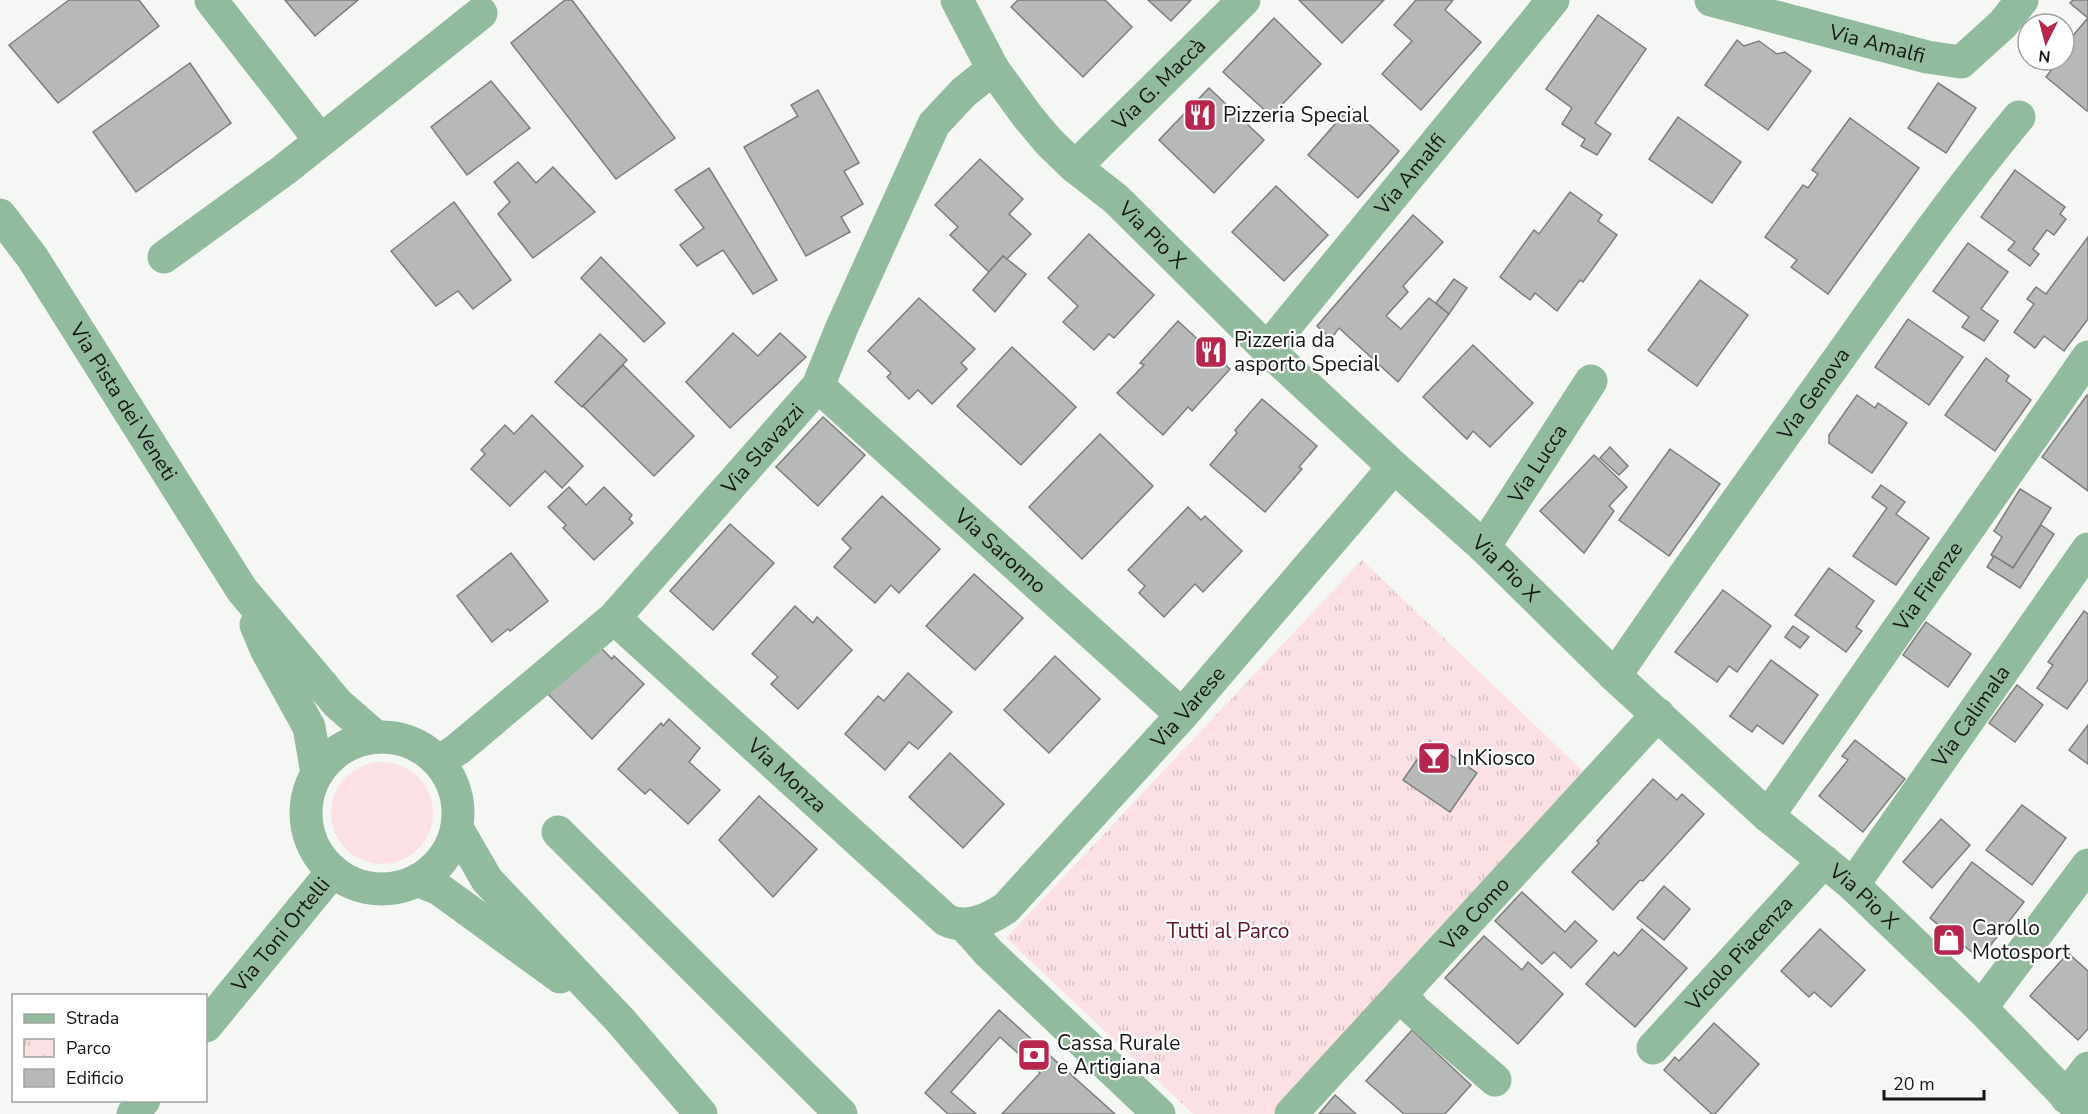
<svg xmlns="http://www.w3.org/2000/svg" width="2088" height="1114" font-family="'Nunito Sans',sans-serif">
  <defs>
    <pattern id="park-tufts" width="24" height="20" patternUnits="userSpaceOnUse" patternTransform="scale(1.5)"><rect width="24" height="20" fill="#fbe1e3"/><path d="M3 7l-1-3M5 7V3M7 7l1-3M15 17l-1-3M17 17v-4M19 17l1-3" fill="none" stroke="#d6c0c2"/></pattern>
  </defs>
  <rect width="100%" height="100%" fill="#f5f7f5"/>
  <circle fill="#fbe1e3" cx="382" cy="813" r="51"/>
  <polygon fill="url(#park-tufts)" points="1362,560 1583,771 1273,1114 1193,1114 1006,938"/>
  <g fill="#b6b9b7" stroke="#7c7e7c" stroke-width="1.5">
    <polygon points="69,0 139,0 159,26 58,103 9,45"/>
    <polygon points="285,0 358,0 315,36"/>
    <polygon points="565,0 572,0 675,138 616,179 511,43"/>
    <polygon points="1018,0 1105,0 1132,27 1083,77 1011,7"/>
    <polygon points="1148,0 1191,0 1171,21"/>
    <polygon points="1299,0 1384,0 1342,43"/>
    <polygon points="1416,0 1453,0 1445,10 1481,42 1421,110 1382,74 1412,41 1394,25"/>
    <polygon points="2073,0 2088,0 2088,18 2070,3"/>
    <polygon points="1598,15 1646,49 1595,123 1611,134 1597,155 1581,146 1585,139 1562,124 1572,108 1546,89"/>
    <polygon points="1274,18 1321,64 1271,116 1223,72"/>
    <polygon points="2088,18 2088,110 2087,111 2046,77 2059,60 2064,60 2064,54 2067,50 2064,46"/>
    <polygon points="1737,40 1744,46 1759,41 1777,54 1785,52 1811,71 1768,130 1705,85"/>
    <polygon points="190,63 231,123 136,192 93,132"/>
    <polygon points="491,81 530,128 467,175 431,127"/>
    <polygon points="1938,83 1976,108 1946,153 1908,128"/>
    <polygon points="1209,88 1264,140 1214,193 1159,140"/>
    <polygon points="818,90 859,163 844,171 863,204 841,217 850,232 806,256 744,147 798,116 791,105"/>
    <polygon points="1350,107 1399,151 1358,198 1308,155"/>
    <polygon points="1678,117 1741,162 1712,203 1649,159"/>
    <polygon points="1850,118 1919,168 1828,294 1791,267 1797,260 1765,237 1803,185 1808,188 1818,174 1812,170"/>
    <polygon points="980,159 1023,199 1009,214 1031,234 1007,259 1003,256 989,272 950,235 958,227 935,205"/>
    <polygon points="518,162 536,183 553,167 595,212 533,258 498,214 510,202 494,182"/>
    <polygon points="709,168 777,280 753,294 723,250 697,266 680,245 704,228 675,190"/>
    <polygon points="2015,170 2065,207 2060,214 2066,219 2054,235 2047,230 2033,249 2039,254 2030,266 2008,250 2015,242 1981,217"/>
    <polygon points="1276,186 1328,235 1284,281 1232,232"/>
    <polygon points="1570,192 1602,215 1598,221 1617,235 1583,282 1580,280 1557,311 1535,293 1530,300 1500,277 1534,230 1539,234"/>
    <polygon points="454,202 511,280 473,309 458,291 436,306 391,251"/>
    <polygon points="1413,215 1443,242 1403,286 1408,292 1386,316 1401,329 1429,298 1449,314 1398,382 1339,328 1331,339 1317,326"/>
    <polygon points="1089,234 1154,295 1114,338 1109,334 1094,350 1063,322 1078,306 1048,278"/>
    <polygon points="2088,237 2088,319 2064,351 2044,336 2035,348 2014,332 2034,304 2027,299 2036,287 2046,294"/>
    <polygon points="1968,243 2008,272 1981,309 1998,321 1984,341 1962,327 1969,317 1933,291"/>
    <polygon points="1003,256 1026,274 995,312 973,290"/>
    <polygon points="601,257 665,323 644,342 581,278"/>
    <polygon points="1454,279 1467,288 1449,314 1436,303"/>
    <polygon points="1700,280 1748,315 1697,386 1648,350"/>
    <polygon points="919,298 975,349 961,363 967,369 932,404 918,390 909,399 887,377 891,373 868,351"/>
    <polygon points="1908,319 1963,357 1929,405 1875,367"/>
    <polygon points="1178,321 1230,369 1192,411 1188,407 1163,435 1117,393 1144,365 1140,363"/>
    <polygon points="733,333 758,356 780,333 806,357 730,428 686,382"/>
    <polygon points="600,334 627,360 582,407 555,382"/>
    <polygon points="1473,345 1533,403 1490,447 1473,431 1467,439 1423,397"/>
    <polygon points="1012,347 1076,407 1021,465 957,406"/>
    <polygon points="1986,358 2009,376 2006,381 2031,400 1995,451 1945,415"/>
    <polygon points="623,365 694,436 654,476 583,406"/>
    <polygon points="1857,395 1875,408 1878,403 1907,423 1872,473 1829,443 1829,435"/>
    <polygon points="2087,395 2088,396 2088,491 2042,457"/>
    <polygon points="1262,399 1317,446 1299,467 1302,469 1265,512 1210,465 1237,433 1235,430"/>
    <polygon points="532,415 583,466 562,488 545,471 510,506 471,469 485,454 481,450 505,425 514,434"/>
    <polygon points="823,417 865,455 818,506 776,467"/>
    <polygon points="1100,434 1153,486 1082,559 1029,507"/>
    <polygon points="1610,447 1628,466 1619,475 1600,458"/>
    <polygon points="1670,449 1720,484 1669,556 1619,520"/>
    <polygon points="1594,455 1627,487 1609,506 1614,511 1584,553 1540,511"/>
    <polygon points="1881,485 1905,502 1896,514 1929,538 1896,585 1853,556 1887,508 1872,497"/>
    <polygon points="569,487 586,505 604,487 632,515 629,519 633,523 594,560 563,528 566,525 548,507"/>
    <polygon points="2020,489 2051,508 2013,568 1991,555 2002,537 1994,531"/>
    <polygon points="882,496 940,549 899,593 891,585 875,603 834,567 851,548 842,539"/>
    <polygon points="1188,507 1201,520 1205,516 1242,551 1203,592 1195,584 1164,617 1139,593 1145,586 1128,570"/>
    <polygon points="730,524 774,563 713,630 670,591"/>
    <polygon points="2041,525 2054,534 2020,588 1987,567 1994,556 2013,568"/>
    <polygon points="511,553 548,601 510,631 508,629 492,642 457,596"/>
    <polygon points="1829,568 1874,601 1856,627 1862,631 1846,652 1795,615"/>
    <polygon points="974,574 1023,618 975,670 926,626"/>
    <polygon points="1723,590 1771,626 1737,672 1729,666 1717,682 1675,652"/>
    <polygon points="795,606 813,623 817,617 852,650 798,709 771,684 778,677 752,654"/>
    <polygon points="2084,611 2088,614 2088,680 2067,709 2037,688 2053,665 2048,662"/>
    <polygon points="1926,622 1971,654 1948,687 1903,655"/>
    <polygon points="1793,626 1809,637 1800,648 1785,637"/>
    <polygon points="597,644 612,659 614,656 644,684 592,739 546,692"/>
    <polygon points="1055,656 1100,699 1049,753 1004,710"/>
    <polygon points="1771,660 1818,695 1783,744 1757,725 1752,732 1730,716"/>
    <polygon points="908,673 952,712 918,749 909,742 885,770 845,734 878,696 884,701"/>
    <polygon points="2017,685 2043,705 2015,742 1989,723"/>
    <polygon points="669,719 700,748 689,762 720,790 688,824 650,789 645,794 618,769 661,723 663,726"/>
    <polygon points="2088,725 2088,764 2069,750"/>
    <polygon points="1855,740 1905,779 1863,832 1819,796 1848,760 1842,756"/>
    <polygon points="1430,741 1477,773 1450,812 1403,780"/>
    <polygon points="950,753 1004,804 963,848 909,797"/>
    <polygon points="1653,779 1677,800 1682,794 1704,814 1643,881 1640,880 1613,910 1572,872 1599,843 1597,841"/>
    <polygon points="759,796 817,849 773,897 719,840"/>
    <polygon points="2022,805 2066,838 2032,885 1986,850"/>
    <polygon points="1941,819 1970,845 1932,888 1903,862"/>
    <polygon points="1972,862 2024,902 1983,955 1977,950 1974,954 1930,918"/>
    <polygon points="1664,886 1690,909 1664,940 1637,918"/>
    <polygon points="1522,892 1565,932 1575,921 1597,941 1571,968 1554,952 1542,964 1495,921"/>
    <polygon points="1642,929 1687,968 1635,1027 1586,984 1614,952 1619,956"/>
    <polygon points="1820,929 1865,970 1831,1007 1814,992 1809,997 1781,971"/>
    <polygon points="1484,936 1522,970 1528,962 1563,994 1518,1044 1445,978"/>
    <polygon points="2068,953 2088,971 2088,1029 2078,1040 2030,996"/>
    <polygon points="999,1010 1115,1114 1002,1114 1040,1073 1000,1037 951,1092 976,1114 948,1114 925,1093"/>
    <polygon points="1714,1023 1759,1064 1715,1114 1712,1114 1664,1070 1675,1057 1679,1061"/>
    <polygon points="1412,1030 1471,1085 1445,1114 1404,1114 1366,1081"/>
    <polygon points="1335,1095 1356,1114 1319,1114"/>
  </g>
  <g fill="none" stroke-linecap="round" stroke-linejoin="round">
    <g stroke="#92bb9d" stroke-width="33">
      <polyline points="211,0 320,140"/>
      <path id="s1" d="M957,0L993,69L1028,117L1049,142L1075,167L1116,199L1267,349L1394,467L1484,547L1615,676L1768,816L1853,885L1981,1008L2084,1114"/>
      <path id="s2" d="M1711,0L1927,57L1961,62L2003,24L2022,0"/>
      <path id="s3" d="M1075,167L1244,0"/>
      <path id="s4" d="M0,215L32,257L242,590L338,704L376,737"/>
      <polyline points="164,257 284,170 481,13"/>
      <path id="s5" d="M1267,349L1553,0"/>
      <path id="s6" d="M818,386L1182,715"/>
      <path id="s7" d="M1484,547L1591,381"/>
      <path id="s8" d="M614,618L946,920C966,930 988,920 1006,908L1182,715L1394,467"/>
      <polyline points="256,625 267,651 309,727 317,773"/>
      <path id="s9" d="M1615,676C1687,569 1763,465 1837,361C1896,278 1954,195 2019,117"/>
      <circle cx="382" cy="813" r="76"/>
      <path id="s10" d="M439,762L458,749L614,618L818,386L842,327L934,124L964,92L993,69"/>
      <path id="s11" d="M1768,816L2088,357"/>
      <polyline points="457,828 487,880 620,1020 701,1114"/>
      <polyline points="558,832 841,1114"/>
      <polyline points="418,880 439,889 560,977"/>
      <path id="s12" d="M1853,885L2088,549"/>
      <polyline points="964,925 989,953 1159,1114"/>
      <polyline points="1405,990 1407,1001 1414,1010 1495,1080"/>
      <polyline points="1981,1008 2088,865"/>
      <path id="s13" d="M206,1026L333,871"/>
      <path id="s14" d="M1653,1048L1824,861"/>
      <polyline points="2066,1097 2088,1068"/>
      <polyline points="133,1114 144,1100"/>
      <path id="s15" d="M1291,1114L1658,714"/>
    </g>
  </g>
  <defs>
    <symbol id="restaurant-square" viewBox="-11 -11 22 22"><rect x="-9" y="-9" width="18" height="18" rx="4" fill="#b7264d" stroke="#fff"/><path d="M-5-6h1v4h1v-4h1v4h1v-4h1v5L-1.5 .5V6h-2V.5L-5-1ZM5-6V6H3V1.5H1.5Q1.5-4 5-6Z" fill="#fff"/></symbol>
    <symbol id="bar-square" viewBox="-11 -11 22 22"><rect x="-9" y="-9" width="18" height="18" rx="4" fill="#b7264d" stroke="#fff"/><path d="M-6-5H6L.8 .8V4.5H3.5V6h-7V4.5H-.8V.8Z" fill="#fff"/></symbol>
    <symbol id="shop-square" viewBox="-11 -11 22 22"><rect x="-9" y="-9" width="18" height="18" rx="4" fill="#b7264d" stroke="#fff"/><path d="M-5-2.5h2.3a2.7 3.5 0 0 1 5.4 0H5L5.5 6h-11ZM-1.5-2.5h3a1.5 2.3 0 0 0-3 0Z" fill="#fff"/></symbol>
    <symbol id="bank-square" viewBox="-11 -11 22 22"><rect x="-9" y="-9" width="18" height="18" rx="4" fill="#b7264d" stroke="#fff"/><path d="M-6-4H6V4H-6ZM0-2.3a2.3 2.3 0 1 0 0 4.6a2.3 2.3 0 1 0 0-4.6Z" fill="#fff"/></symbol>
  </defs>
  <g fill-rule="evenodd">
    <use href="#restaurant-square" x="1181" y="96" width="38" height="38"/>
    <use href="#restaurant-square" x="1192" y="333" width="38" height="38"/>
    <use href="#bar-square" x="1415" y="739" width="38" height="38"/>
    <use href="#shop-square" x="1930" y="921" width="38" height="38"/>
    <use href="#bank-square" x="1015" y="1036" width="38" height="38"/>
  </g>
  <g text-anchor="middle" stroke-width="4.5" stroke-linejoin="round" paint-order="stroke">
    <g font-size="21" fill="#151615" stroke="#fff">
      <text dy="7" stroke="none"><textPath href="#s2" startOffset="172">Via Amalfi</textPath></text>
      <text dy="7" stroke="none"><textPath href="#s3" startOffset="118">Via G. Maccà</textPath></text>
      <text dy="7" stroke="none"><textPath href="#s5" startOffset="226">Via Amalfi</textPath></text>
      <text dy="7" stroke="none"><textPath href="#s1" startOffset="309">Via Pio X</textPath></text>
      <text dy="7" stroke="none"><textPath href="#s9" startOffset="345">Via Genova</textPath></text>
      <text dy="7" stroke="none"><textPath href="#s4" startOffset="224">Via Pista dei Veneti</textPath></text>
      <text dy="7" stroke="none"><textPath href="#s10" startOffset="452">Via Slavazzi</textPath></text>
      <text dy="7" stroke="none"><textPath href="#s7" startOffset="99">Via Lucca</textPath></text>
      <text dy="7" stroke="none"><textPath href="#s6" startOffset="246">Via Saronno</textPath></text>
      <text dy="7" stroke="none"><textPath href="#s1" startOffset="795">Via Pio X</textPath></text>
      <text dy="7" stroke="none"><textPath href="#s11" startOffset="280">Via Firenze</textPath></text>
      <text dy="7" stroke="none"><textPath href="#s8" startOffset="784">Via Varese</textPath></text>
      <text dy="7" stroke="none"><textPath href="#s12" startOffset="206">Via Calimala</textPath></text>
      <text dy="7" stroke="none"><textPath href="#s8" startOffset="234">Via Monza</textPath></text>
      <text dy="7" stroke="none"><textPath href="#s1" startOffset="1281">Via Pio X</textPath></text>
      <text dy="7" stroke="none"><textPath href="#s15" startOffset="272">Via Como</textPath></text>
      <text dy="7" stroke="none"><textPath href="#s13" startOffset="118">Via Toni Ortelli</textPath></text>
      <text dy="7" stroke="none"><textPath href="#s14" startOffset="128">Vicolo Piacenza</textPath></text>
    </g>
    <g font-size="21" fill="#151615" stroke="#fff" text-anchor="start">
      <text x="1223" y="122">Pizzeria Special</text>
      <text x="1234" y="347">Pizzeria da<tspan x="1234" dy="24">asporto Special</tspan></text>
      <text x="1457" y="765">InKiosco</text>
      <text x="1972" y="935">Carollo<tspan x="1972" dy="24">Motosport</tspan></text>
      <text x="1057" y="1050">Cassa Rurale<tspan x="1057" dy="24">e Artigiana</tspan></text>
    </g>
    <g font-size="21" fill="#5d1326" stroke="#fff">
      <text x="1228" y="938">Tutti al Parco</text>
    </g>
  </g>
  <rect x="12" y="994" width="195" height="108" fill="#ffffff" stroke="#a1a2a1" stroke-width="1.5"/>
  <rect x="24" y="1014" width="30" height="9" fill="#92bb9d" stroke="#a1a2a1" stroke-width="1.5"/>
  <text x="66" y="1024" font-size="18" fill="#151615">Strada</text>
  <rect x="24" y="1039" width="30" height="18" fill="url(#park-tufts)" stroke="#a1a2a1" stroke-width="1.5"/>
  <text x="66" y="1054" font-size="18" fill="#151615">Parco</text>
  <rect x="24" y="1069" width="30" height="18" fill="#b6b9b7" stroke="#a1a2a1" stroke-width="1.5"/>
  <text x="66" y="1084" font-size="18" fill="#151615">Edificio</text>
  <g transform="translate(2046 42) rotate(186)"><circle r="28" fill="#ffffff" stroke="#a1a2a1" stroke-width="1.5"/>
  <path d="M0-4.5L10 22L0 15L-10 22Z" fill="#b7264d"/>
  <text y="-9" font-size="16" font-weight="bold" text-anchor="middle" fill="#151615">N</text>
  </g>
  <path d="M1884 1090v9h100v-9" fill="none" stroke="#151615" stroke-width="3"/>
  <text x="1893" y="1090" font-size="18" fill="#151615" stroke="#ffffff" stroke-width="4.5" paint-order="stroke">20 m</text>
</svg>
